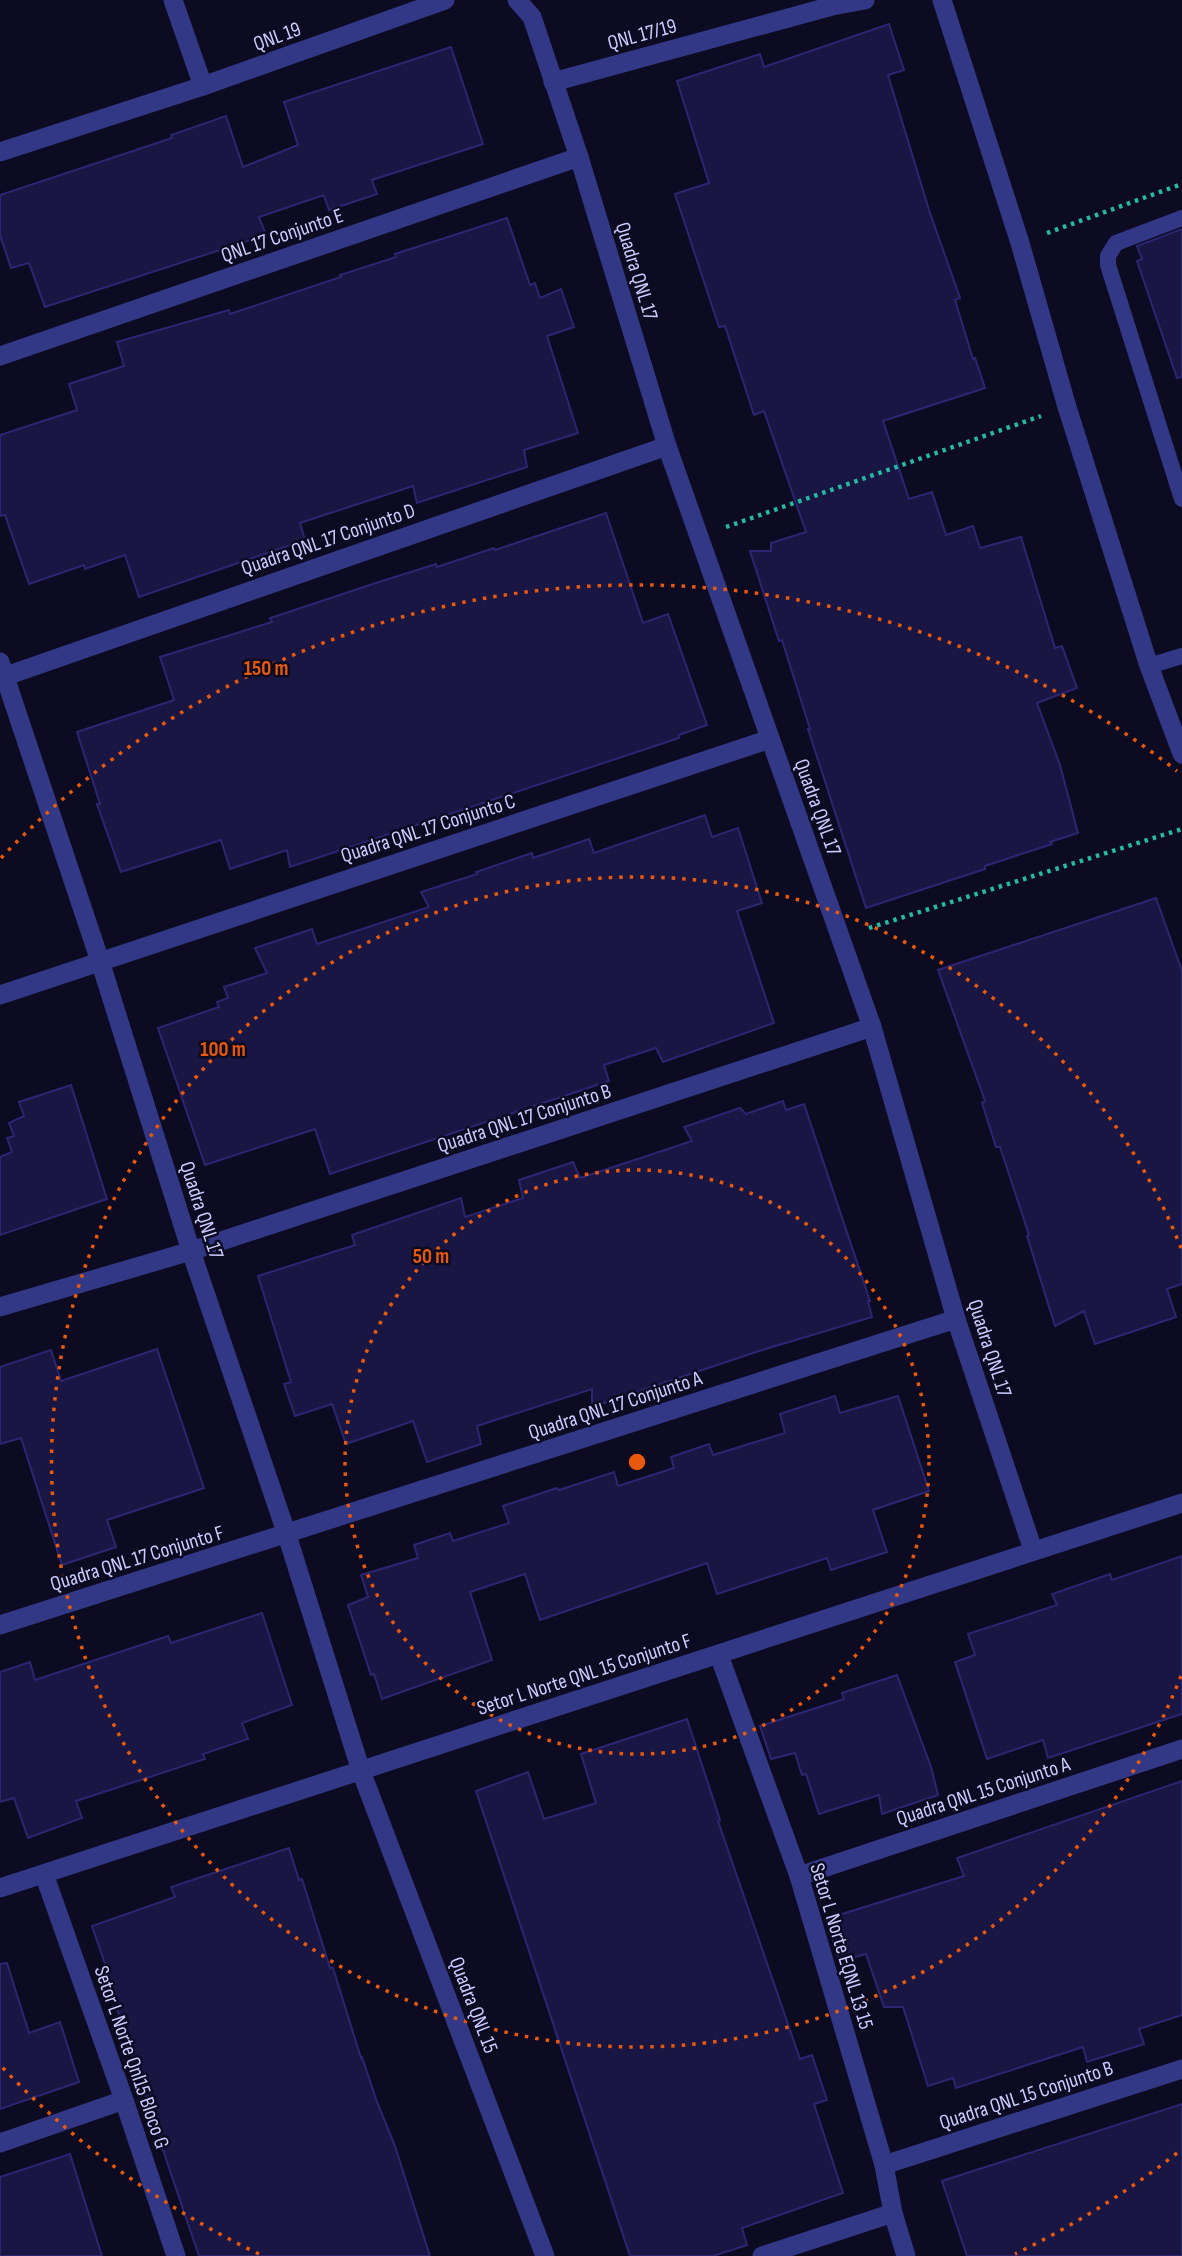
<svg xmlns="http://www.w3.org/2000/svg" width="1182" height="2256" font-family="'Sofia Sans Condensed',sans-serif">
  <rect width="100%" height="100%" fill="#0c0b22"/>
  <g fill="#1a1644" stroke="#2c2672" stroke-width="2">
    <polygon points="889,24 904,70 888,75 929,210 960,298 955,300 973,359 975,358 985,388 883,421 909,499 932,492 946,535 973,526 980,548 1021,537 1055,648 1062,646 1077,688 1037,703 1060,765 1078,833 1050,842 1052,844 985,866 985,869 866,908 808,729 810,729 782,640 779,641 750,551 771,551 771,543 806,532 764,411 754,415 725,326 719,327 675,194 709,183 677,81 760,54 764,67"/>
    <polygon points="451,47 483,144 372,180 377,194 329,210 324,196 321,196 259,217 266,235 45,307 29,263 11,268 0,235 0,195 172,138 171,135 226,116 243,167 298,145 284,102"/>
    <polygon points="507,218 530,285 535,283 540,298 561,289 574,327 547,336 578,433 524,450 527,467 417,503 413,486 300,523 305,540 139,597 125,555 85,569 84,565 29,584 5,515 0,516 0,435 77,410 69,384 124,366 117,342 229,310 230,314 341,277 340,275 396,257 395,254"/>
    <polygon points="1182,229 1182,377 1177,378 1137,261 1142,259 1137,246"/>
    <polygon points="606,513 643,623 668,614 707,725 679,735 679,738 290,867 287,850 230,869 221,840 121,872 97,804 100,804 77,732 174,700 160,657 272,622 270,618 382,581 436,564 437,567 494,548 495,550"/>
    <polygon points="705,815 712,837 738,828 762,903 737,911 774,1023 663,1062 656,1048 604,1065 609,1081 330,1174 315,1129 205,1165 158,1028 219,1007 217,1002 228,998 224,987 267,973 255,948 312,929 317,944 429,907 421,892 477,874 476,872 532,853 533,858 589,839 594,853"/>
    <polygon points="1156,898 1182,971 1182,1284 1167,1289 1176,1317 1095,1344 1084,1311 1055,1326 1027,1236 1029,1235 1000,1147 996,1147 982,1103 985,1101 938,970"/>
    <polygon points="71,1085 107,1199 0,1235 0,1157 12,1152 7,1138 14,1136 9,1123 24,1116 19,1102"/>
    <polygon points="783,1101 786,1110 804,1104 870,1301 868,1301 872,1317 759,1351 592,1407 592,1389 477,1426 481,1444 427,1462 413,1421 346,1444 332,1404 295,1416 284,1384 291,1382 258,1276 355,1245 352,1235 461,1198 465,1217 523,1198 519,1180 573,1162 580,1178 692,1141 684,1127 740,1108 746,1114"/>
    <polygon points="157,1349 204,1488 107,1520 116,1547 62,1565 21,1438 0,1444 0,1367 51,1350 61,1381"/>
    <polygon points="835,1396 840,1413 898,1396 929,1491 873,1510 887,1552 831,1570 827,1558 717,1594 707,1563 540,1620 525,1574 470,1592 492,1660 382,1699 374,1674 371,1675 348,1605 368,1597 361,1575 418,1558 414,1545 450,1533 453,1541 509,1523 503,1506 557,1488 559,1490 614,1472 618,1486 674,1468 671,1457 709,1444 713,1455 785,1433 780,1414"/>
    <polygon points="1182,1556 1182,1714 1048,1758 1043,1740 987,1759 955,1662 975,1655 968,1634 1057,1605 1052,1594 1110,1574 1112,1580"/>
    <polygon points="262,1613 292,1705 242,1723 248,1739 203,1754 205,1759 76,1801 82,1818 28,1838 14,1798 0,1802 0,1672 30,1662 35,1680 168,1636 171,1643"/>
    <polygon points="897,1675 931,1767 938,1795 882,1814 879,1795 819,1814 806,1774 802,1775 795,1753 771,1759 760,1726 844,1699 842,1693"/>
    <polygon points="687,1719 720,1820 718,1821 800,2059 812,2055 827,2100 814,2104 843,2193 742,2228 747,2245 713,2256 630,2256 476,1791 528,1772 544,1819 596,1803 581,1754"/>
    <polygon points="1182,1781 1182,2015 1139,2029 1144,2044 1087,2062 1083,2047 956,2088 953,2078 928,2086 903,2007 884,2007 866,1954 840,1961 826,1919 964,1876 957,1858"/>
    <polygon points="289,1848 299,1880 302,1879 330,1968 333,1968 361,2058 362,2057 377,2102 395,2146 430,2256 199,2256 170,2171 115,2003 118,2002 92,1926 175,1897 171,1887"/>
    <polygon points="7,1963 29,2033 60,2022 79,2082 0,2109 0,1964"/>
    <polygon points="1182,2104 1182,2256 967,2256 942,2181"/>
    <polygon points="70,2154 102,2256 0,2256 0,2177"/>
  </g>
  <g fill="none" stroke-linecap="round" stroke-linejoin="round">
    <g stroke="#23bba1" stroke-width="4.5" stroke-dasharray="3.5 5" stroke-linecap="butt">
      <polyline points="1047,233 1182,184"/>
      <polyline points="726,527 1041,416"/>
      <polyline points="869,928 1182,829"/>
    </g>
    <g stroke="#323885" stroke-width="16">
      <polyline points="1182,218 1116,243 1108,256 1108,265 1182,499"/>
      <polyline points="1149,666 1182,656"/>
    </g>
    <polyline stroke="#323885" stroke-width="19" points="762,2256 893,2213"/>
    <g stroke="#323885" stroke-width="19">
      <polyline points="173,0 203,86"/>
      <polyline points="517,0 532,17 579,157 667,446 872,1027 956,1319 1033,1550"/>
      <polyline points="942,0 1020,243 1067,407 1149,666 1182,754"/>
      <polyline points="553,82 832,6 865,0"/>
      <polyline points="0,152 203,86 445,0"/>
      <polyline points="0,356 579,157"/>
      <polyline points="0,662 100,961 191,1251 287,1535 361,1771 545,2256"/>
      <polyline points="0,678 667,446"/>
      <polyline points="0,995 770,739"/>
      <polyline points="0,1307 191,1251 872,1027"/>
      <polyline points="0,1625 956,1319"/>
      <polyline points="719,1655 799,1876 884,2165 893,2213 906,2256"/>
      <polyline points="44,1874 124,2100 176,2256"/>
      <polyline points="799,1876 1182,1749"/>
      <polyline points="0,1888 1182,1503"/>
      <polyline points="0,2143 124,2100"/>
      <polyline points="884,2165 1182,2069"/>
    </g>
  </g>
  <g fill="none" stroke="#e8590c" stroke-width="3.5" stroke-dasharray="3.5 7">
    <circle cx="637" cy="1462" r="292"/>
    <path d="M1181 1676A585 585 0 1 1 1181 1248"/>
    <path d="M1177 2153A877 877 0 0 1 1015 2254M259 2254A877 877 0 0 1 1 2066M1 858A877 877 0 0 1 1177 771"/>
  </g>
  <g text-anchor="middle" stroke-width="5" stroke-linejoin="round" paint-order="stroke">
    <g font-size="21" fill="#ccf" stroke="#0c0b22">
      <text transform="translate(642 34) rotate(-15)" y="7">QNL 17/19</text>
      <text transform="translate(277 36) rotate(-20)" y="7">QNL 19</text>
      <text transform="translate(282 235) rotate(-19)" y="7">QNL 17 Conjunto E</text>
      <text transform="translate(637 271) rotate(73)" y="7">Quadra QNL 17</text>
      <text transform="translate(328 539) rotate(-19)" y="7">Quadra QNL 17 Conjunto D</text>
      <text transform="translate(818 807) rotate(70)" y="7">Quadra QNL 17</text>
      <text transform="translate(428 828) rotate(-18)" y="7">Quadra QNL 17 Conjunto C</text>
      <text transform="translate(524 1118) rotate(-18)" y="7">Quadra QNL 17 Conjunto B</text>
      <text transform="translate(202 1210) rotate(72)" y="7">Quadra QNL 17</text>
      <text transform="translate(990 1348) rotate(72)" y="7">Quadra QNL 17</text>
      <text transform="translate(615 1405) rotate(-18)" y="7">Quadra QNL 17 Conjunto A</text>
      <text transform="translate(137 1558) rotate(-17)" y="7">Quadra QNL 17 Conjunto F</text>
      <text transform="translate(584 1674) rotate(-18)" y="7">Setor L Norte QNL 15 Conjunto F</text>
      <text transform="translate(983 1791) rotate(-18)" y="7">Quadra QNL 15 Conjunto A</text>
      <text transform="translate(842 1946) rotate(73)" y="7">Setor L Norte EQNL 13 15</text>
      <text transform="translate(474 2005) rotate(69)" y="7">Quadra QNL 15</text>
      <text transform="translate(132 2057) rotate(71)" y="7">Setor L Norte Qnl15 Bloco G</text>
      <text transform="translate(1026 2095) rotate(-18)" y="7">Quadra QNL 15 Conjunto B</text>
    </g>
  </g>
  <circle cx="637" cy="1462" r="10" fill="#e8590c" stroke="#0c0b22" stroke-width="3.5"/>
  <g font-size="21" text-anchor="middle" font-weight="bold" fill="#e8590c" stroke="#0c0b22" stroke-width="5" stroke-linejoin="round" paint-order="stroke">
    <text x="266" y="675">150 m</text>
    <text x="223" y="1056">100 m</text>
    <text x="431" y="1263">50 m</text>
  </g>
</svg>
